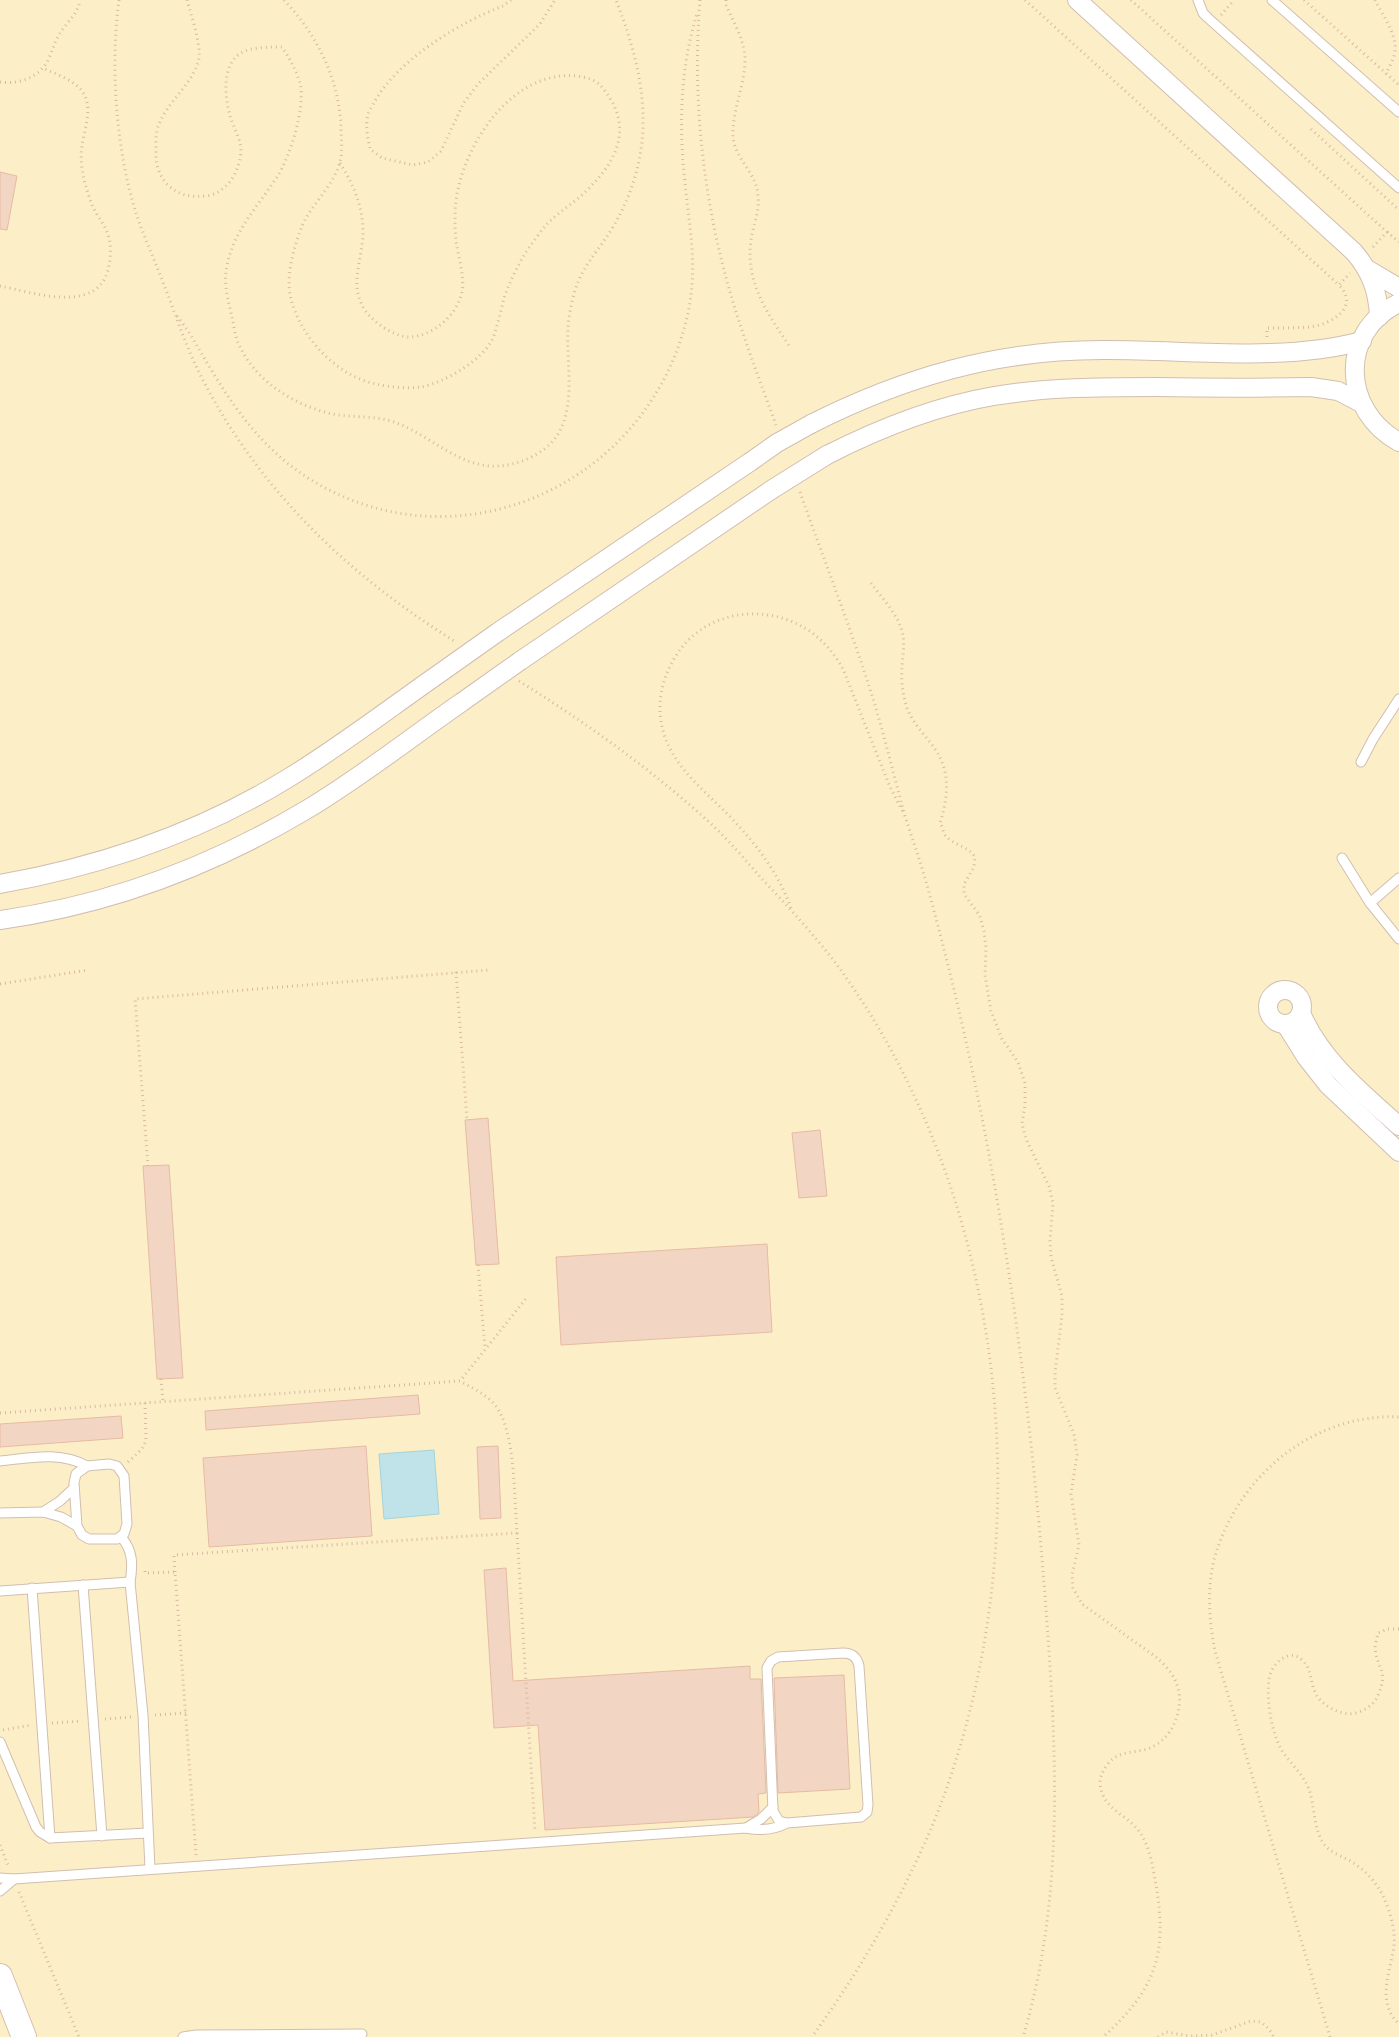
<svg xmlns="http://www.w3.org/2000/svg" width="1399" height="2037" font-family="Manrope,sans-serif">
  <rect width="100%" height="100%" fill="#fdf6ec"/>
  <rect fill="#fcefc7" x="0" y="0" width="1399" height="2037"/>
  <polygon fill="#bfe3e8" stroke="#a5d3da" points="434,1450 439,1514 384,1519 379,1454"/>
  <g fill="#f3d5c3" stroke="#e6bba3">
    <polygon points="0,172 17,176 7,230 0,229"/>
    <polygon points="488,1118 499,1264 476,1265 465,1120"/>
    <polygon points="820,1130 827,1196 799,1198 792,1133"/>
    <polygon points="169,1165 183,1378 157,1379 143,1166"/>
    <polygon points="767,1244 772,1332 561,1345 556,1257"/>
    <polygon points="418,1395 420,1414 206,1430 205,1411"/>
    <polygon points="121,1416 123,1438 0,1447 0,1424"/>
    <polygon points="366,1446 372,1536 209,1547 203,1458"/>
    <polygon points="498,1446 501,1518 480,1519 477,1447"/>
    <polygon points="506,1568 513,1681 750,1666 750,1679 761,1679 766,1793 758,1794 759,1812 753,1817 545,1830 538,1725 494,1728 484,1570"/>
    <polygon points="844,1675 850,1789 778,1793 774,1678"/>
  </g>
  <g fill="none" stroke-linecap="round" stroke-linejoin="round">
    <defs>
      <g id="service">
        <polyline points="1198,0 1203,13 1208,18 1399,188"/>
        <polyline points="1272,0 1399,112"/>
        <polyline points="1361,762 1373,739 1399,699"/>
        <polyline points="1342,858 1370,903 1399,939"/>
        <polyline points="1370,903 1399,878"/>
        <path d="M0,1461C30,1458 59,1451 87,1466"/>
        <polyline points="43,1512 60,1501 74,1488"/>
        <polyline points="0,1513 43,1512 61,1517 77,1526 82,1535 89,1539 117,1539 124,1534 127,1524 124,1476 117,1466 109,1464 87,1466 76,1474 74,1483 77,1526"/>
        <path d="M121,1537C133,1550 133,1565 130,1582L143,1715L150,1869"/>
        <polyline points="83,1585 102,1836"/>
        <polyline points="32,1588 50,1838"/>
        <polyline points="0,1591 130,1582"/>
        <polyline points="0,1742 36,1827 40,1832 50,1838 148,1833"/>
        <polyline points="746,1828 761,1819 773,1807"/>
        <path d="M0,1878L14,1879L746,1828C761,1831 774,1830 787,1823L861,1817L867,1812L868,1805L859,1666C857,1657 852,1653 843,1653L778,1657L771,1661L767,1668L773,1811L779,1821L787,1823"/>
        <polyline points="0,1891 14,1879"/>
        <polyline points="183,2037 196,2035 362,2034"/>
      </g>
      <g id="minor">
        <path d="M1077,0L1354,252C1371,272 1378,291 1379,317"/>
        <polyline points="1367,269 1399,288"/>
        <path d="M1399,303C1338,332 1342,411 1399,442"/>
        <path d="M811,424C904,377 997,350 1102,350C1185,349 1280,363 1362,341"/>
        <path d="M827,455C880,428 935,406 994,396C1048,387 1102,387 1156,387C1208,388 1260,388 1311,387L1338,391L1361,403"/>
        <polyline points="498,632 750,462"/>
        <polyline points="520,661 771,490"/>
        <path d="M0,884C102,866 201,832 290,777C339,747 386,711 433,678"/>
        <path d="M0,920C109,905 212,866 306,810C360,778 410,738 462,702"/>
        <circle cx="1285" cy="1007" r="17"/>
        <path d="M1301,1013C1321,1060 1362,1093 1399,1126"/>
        <polyline points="1286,1025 1306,1057 1328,1085 1399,1152"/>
      </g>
      <polyline id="secondary" points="0,1976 24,2037"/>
    </defs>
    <use href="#service" stroke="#d1beb0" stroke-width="11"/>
    <use href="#minor" stroke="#d1beb0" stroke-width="20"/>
    <use href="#secondary" stroke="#d6c0b0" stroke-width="26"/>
    <g stroke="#d9b8a5" stroke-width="3" stroke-dasharray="1 4" stroke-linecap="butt">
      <path d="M119,0C110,67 116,149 136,213C144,237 155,261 164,285C177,318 188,353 205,384C263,494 351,577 456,642"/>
      <path d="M187,0C191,15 203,48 198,63C190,86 168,102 159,124C155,133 156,147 156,158C157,169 161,179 170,187C181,196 192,197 206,196C215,195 222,190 228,184C236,175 241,161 241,149C240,137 233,127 230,116C225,97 221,65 241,53C250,47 272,47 282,47C290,59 296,70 300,83C306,107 290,157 277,177C257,208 231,233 226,272C224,286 229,304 232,317C234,326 235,337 239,345C256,381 291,403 328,413C348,418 371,415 391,421C434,435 464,476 512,464C526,461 542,453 552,442C578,413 566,365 568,330C568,321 570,311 572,302C579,268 596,255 613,227C658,150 647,80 616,0"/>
      <path d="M284,0C317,35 338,77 341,125C341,137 343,151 340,162C334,185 311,205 302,226C294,247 285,277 291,299C301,338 337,376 376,384C389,387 407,389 421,387C444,383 483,360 493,338C498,325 501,309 505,295C511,279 519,263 528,249C534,241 540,232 546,225C559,211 578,201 591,186C615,162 630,132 611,100C601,84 597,79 577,76C510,69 458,151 455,211C455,221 455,231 456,241C458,256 465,277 462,292C457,315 434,336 409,337C393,337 368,319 362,305C350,281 363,257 363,232C363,206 353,184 340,163"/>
      <path d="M511,0L503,6C460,22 398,60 375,101C373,105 369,110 368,115C365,125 368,139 370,149L382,158L413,165L428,162L441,151L463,104L478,84L540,24L555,0"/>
      <path d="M700,0C692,98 703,198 730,292C743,337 760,381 776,425"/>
      <path d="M726,0V5C734,23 746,43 745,62C744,88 732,111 733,137C735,159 757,173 758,196C760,211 753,225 751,240C745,283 768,314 790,347"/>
      <polyline points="1025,0 1339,285 1350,273"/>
      <polyline points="1131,0 1387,232 1372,248"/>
      <polyline points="1304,0 1399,85"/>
      <path d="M1375,0C1382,15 1397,33 1395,51C1394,59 1389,67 1386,74"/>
      <polyline points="1221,15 1234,0"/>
      <path d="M0,82C19,85 41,77 49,58C53,49 55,41 60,33C68,21 78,14 80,0"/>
      <polyline points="1311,129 1399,210"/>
      <polyline points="1387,232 1399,242"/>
      <path d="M0,286C31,292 96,315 108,270C111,257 112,244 107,232C104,224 98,217 94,209C90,201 87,190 84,180C82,170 80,157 82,146C84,129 94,107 82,91C74,80 55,74 43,68"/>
      <path d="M177,316C191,333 200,352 212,371C237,413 266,451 308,478C460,574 655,481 689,308C698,261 688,220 684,173C679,120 681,65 697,14"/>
      <path d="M1267,337V328C1281,328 1296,328 1310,327C1332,324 1360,307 1339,285"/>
      <path d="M800,492C823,557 848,621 869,686C883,729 893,773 905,816C914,844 924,872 931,900C993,1126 1027,1362 1045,1596C1056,1743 1066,1894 1023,2037"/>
      <path d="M871,583C882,598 900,617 903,635C905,647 902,659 902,670C901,682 903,696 907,708C913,724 926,736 935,749C951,772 948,798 940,823C942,826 943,831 945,835C952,845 967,845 975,857L974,867L964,884V894L980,916L984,931L986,948L985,975L991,1011L1002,1039L1018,1062L1025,1083V1105L1022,1124L1026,1139L1049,1186L1053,1203L1050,1241L1051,1257L1062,1296V1315L1055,1373V1388L1074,1434L1077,1455L1071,1494L1079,1545L1072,1575L1073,1588L1082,1604L1156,1657C1163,1663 1171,1671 1175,1680C1186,1702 1176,1734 1154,1746C1138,1755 1119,1748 1107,1765C1103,1771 1100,1776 1100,1783C1102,1809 1125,1813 1139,1831C1150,1846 1153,1868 1156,1885C1168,1955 1155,1990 1103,2037"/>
      <path d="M519,681C586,723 651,769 709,822C729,840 746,861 763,880C792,911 821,942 845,976C1014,1216 1042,1555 933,1824C901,1900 860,1970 812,2037"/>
      <path d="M791,908C779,875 759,848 736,823C703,787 660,761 660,707C660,685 669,664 682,647C714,608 771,604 811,632C825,642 835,655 843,669L890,787L903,812"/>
      <polyline points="456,972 467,1120"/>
      <polyline points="0,984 88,970"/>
      <polyline points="148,1166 135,999 489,970"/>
      <polyline points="478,1265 485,1348"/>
      <polyline points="161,1379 163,1401"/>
      <polyline points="0,1413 460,1381 528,1296"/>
      <polyline points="128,1462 142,1449 146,1441 145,1403"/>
      <polyline points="517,1533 535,1832"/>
      <polyline points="145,1571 145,1573 175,1572 196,1855"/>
      <path d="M175,1572L174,1555L517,1533C514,1499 516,1431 495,1405C486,1394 472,1388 460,1381"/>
      <path d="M1399,1629H1388L1378,1633C1377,1638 1375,1644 1375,1648C1377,1669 1389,1671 1378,1695C1374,1705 1366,1710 1356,1713C1342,1717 1320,1705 1315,1692C1310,1681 1312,1670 1303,1661C1290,1646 1271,1664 1269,1679C1266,1700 1272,1739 1285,1755C1294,1767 1303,1775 1309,1789C1315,1806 1313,1829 1324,1844C1330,1853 1343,1856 1352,1862C1366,1871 1377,1883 1384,1898C1390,1912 1396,1931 1394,1946C1390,1973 1376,2002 1399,2024"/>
      <polyline points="155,1715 186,1713"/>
      <polyline points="105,1719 131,1717"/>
      <polyline points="52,1723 81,1721"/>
      <polyline points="3,1730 31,1725"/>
      <polyline points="0,1845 9,1868"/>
      <polyline points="19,1892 79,2037"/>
      <polyline points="1158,2037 1166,2032 1190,2036 1212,2035 1251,2021 1261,2022 1269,2029 1274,2037"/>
      <path d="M1330,2037L1215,1651C1209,1621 1207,1590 1214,1560C1236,1478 1312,1413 1399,1417"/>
    </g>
    <use href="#service" stroke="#fff" stroke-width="9"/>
    <use href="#minor" stroke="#fff" stroke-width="18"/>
    <use href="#secondary" stroke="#fff" stroke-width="24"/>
    <defs>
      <g id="minor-bridge">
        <polyline points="750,462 777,443 811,424"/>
        <polyline points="771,490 827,455"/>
        <polyline points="433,678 498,632"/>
        <polyline points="462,702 520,661"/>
      </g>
    </defs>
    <use href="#minor-bridge" stroke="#d1beb0" stroke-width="20" stroke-linecap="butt"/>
    <use href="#minor-bridge" stroke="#fff" stroke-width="18"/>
  </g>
</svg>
